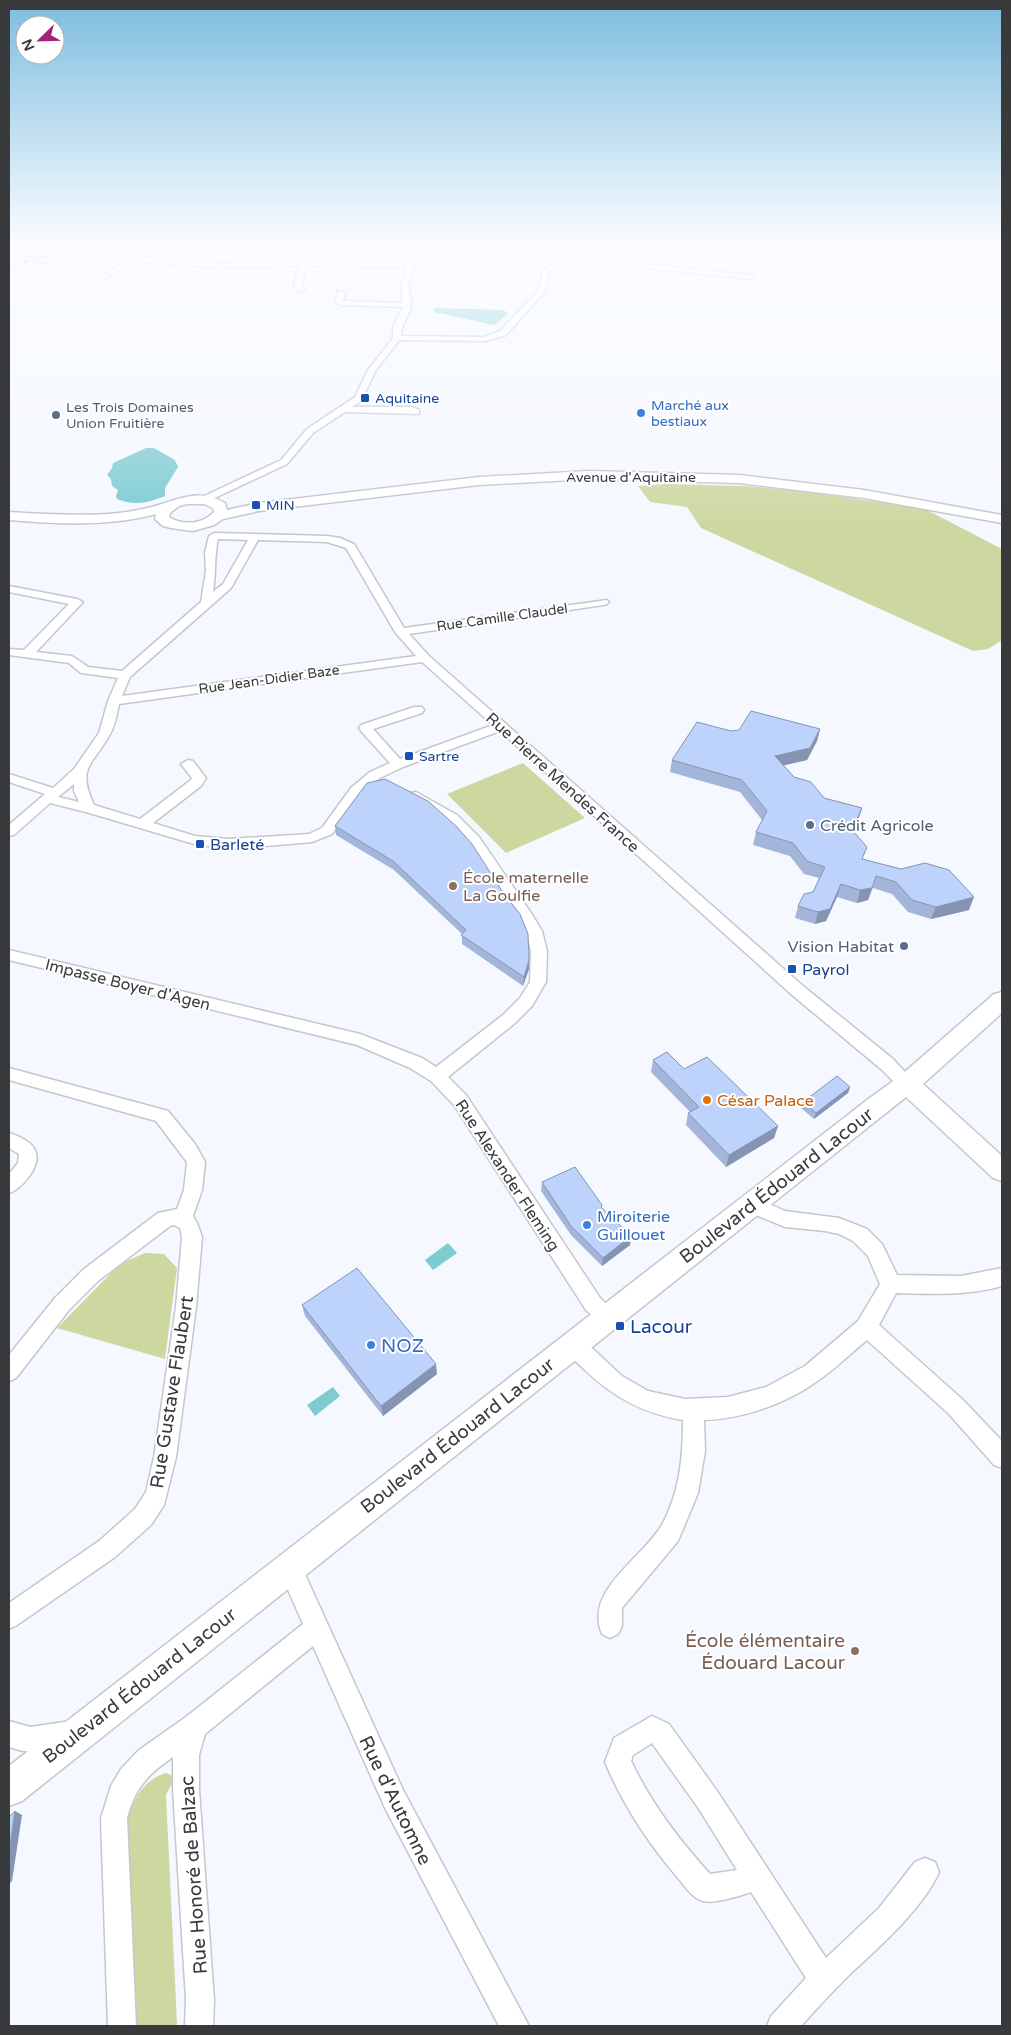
<svg xmlns="http://www.w3.org/2000/svg" width="1011" height="2035" font-family="'Varela Round',sans-serif">
  <rect width="100%" height="100%" fill="#f5f8fe"/>
  <g fill="#cdd8a1">
    <polygon points="665,484 746,486 802,491 925,509 1002,549 1002,640 988,649 973,651 701,528 687,507 650,502 638,486"/>
    <polygon points="523,763 585,818 506,853 447,794"/>
    <polygon points="145,1253 164,1254 177,1268 165,1359 57,1328 120,1264"/>
    <path d="M166,1773L175,1777L166,1795L177,2023L176,2026H131L122,1836C129,1811 138,1781 166,1773Z"/>
  </g>
  <g fill="#7ecbd2">
    <polygon points="437,308 504,310 508,314 494,325 434,312 434,309"/>
    <path d="M146,448H154L175,460L178,467L165,488V496C148,503 135,506 117,499L116,496L118,490L112,486L111,479L107,475L112,468L113,463Z"/>
    <polygon points="448,1243 457,1253 433,1270 425,1260"/>
    <polygon points="333,1387 340,1396 315,1416 307,1405"/>
  </g>
  <g fill="none" stroke-linecap="round" stroke-linejoin="round">
    <defs>
      <g id="street">
        <path d="M453,240H460L435,260L411,267L413,272C404,292 412,290 411,306C409,317 401,324 401,336L484,337L500,331L539,290L543,271L588,240H595L577,253L658,266L679,252L682,254L681,255L665,266L751,275L754,277L751,279L652,269L573,256L548,273L546,290L506,335L485,341L399,340L376,370L361,401L352,407H412L419,410V414L345,412L313,433L287,464L206,502H200V498L281,460L307,429L355,397L368,370L393,338V327L403,307L341,305L335,302L338,291L345,293L343,301L403,303L401,285L407,272L405,268L408,264L431,258Z"/>
        <polygon points="9,251 113,255 217,264 351,261 400,263 403,265 400,267 306,266 302,287 305,290 301,292 294,287 299,266 217,268 134,261 106,278 103,276 104,275 126,260 9,255"/>
        <polygon points="46,258 49,260 48,261 9,270 9,266"/>
        <path d="M214,533L327,536L340,538L354,544L404,628L607,600L609,602L607,604L603,605L409,634L429,656L803,986L893,1059L916,1084L913,1089L907,1091L901,1089L881,1069L791,994L500,731L403,767L380,778L361,794L332,834L312,842L229,849L194,844L86,812L50,803L14,835L9,836V825L45,794L9,782V774L53,788L74,769L99,733L108,701L118,678L81,673L69,663L9,655V649L24,650L69,604L9,592V586L77,599L83,602L36,652L72,656L88,667L122,671L201,602L206,571L205,552L209,536ZM218,539L248,540L223,584L213,592C216,574 214,556 218,539ZM258,540L327,542L346,548L395,632L416,656L122,696L130,677L231,588ZM422,662L493,725L400,759L373,729L422,713L424,710L422,707H414L361,725L359,728L361,731L390,763L370,772L351,788L322,828L309,834L229,839L195,836L153,823L201,786L206,778L193,761L188,760L181,764L192,778L191,780L140,819L94,805C76,766 93,766 110,734C115,726 117,714 119,704ZM74,784V791L79,802L58,797Z"/>
        <polygon points="416,792 457,815 479,837 531,913 542,931 547,951 546,982 532,1006 515,1023 448,1077 466,1095 600,1298 614,1311 617,1317 614,1323 607,1326 600,1323 586,1310 454,1105 431,1081 410,1068 357,1045 9,960 9,950 360,1034 422,1058 436,1067 503,1015 520,998 530,982 531,951 526,931 518,915 469,843 447,821 411,799 409,796 411,793"/>
        <polygon points="9,1068 168,1111 195,1144 205,1162 202,1190 193,1216 197,1223 202,1237 196,1307 176,1457 164,1505 151,1525 115,1557 17,1625 9,1629 9,1603 99,1541 135,1509 146,1492 154,1457 176,1307 182,1237 180,1228 174,1225 170,1226 98,1281 69,1310 16,1378 9,1381 9,1355 55,1298 84,1269 158,1213 177,1209 184,1190 187,1162 156,1121 9,1080"/>
        <path d="M9,1133C31,1140 46,1152 30,1175C24,1183 18,1190 9,1193V1174L18,1163L19,1154L9,1148Z"/>
        <path d="M751,1196L785,1211L839,1218L867,1229L882,1244L897,1275L961,1276L1002,1268V1286C967,1296 932,1294 896,1293L879,1325L963,1400L1002,1441V1468L994,1465L949,1414L867,1340C850,1354 834,1370 816,1382C785,1404 742,1419 704,1420L705,1451L698,1493L678,1541L622,1608V1626L618,1634L610,1638L602,1634C583,1590 644,1558 663,1523C680,1490 683,1457 683,1420C644,1414 613,1397 585,1370C577,1362 567,1355 563,1344L566,1337L573,1335L580,1337L622,1376L648,1391L685,1399L728,1397L766,1387L805,1366L858,1321L880,1284L868,1256L853,1241L839,1234L825,1231L785,1227L744,1210L742,1204L744,1198Z"/>
        <path d="M290,1555L298,1559L403,1790L529,2026H499L385,1808L313,1646L205,1734L199,1755V1789L214,2000L213,2026H185L186,2000L173,1789V1757C148,1774 135,1788 127,1818L136,2026H108L101,1818L111,1786L121,1769L139,1750L186,1717L303,1624L278,1567L282,1559Z"/>
        <path d="M652,1716L669,1724L717,1791L826,1958L879,1908L915,1862L925,1858L935,1862L939,1872C923,1909 877,1949 848,1976C832,1992 816,2009 801,2026H767L771,2016L806,1978L751,1892C740,1896 714,1904 703,1901C692,1898 685,1886 678,1878C648,1843 623,1805 605,1762L614,1738ZM652,1743L699,1809L737,1870L710,1874C679,1840 651,1803 631,1761L633,1755Z"/>
        <path d="M9,1721L30,1727L64,1722L73,1726L77,1735L73,1744C51,1753 31,1755 9,1747Z"/>
      </g>
      <g id="secondary">
        <path d="M589,471L740,475L864,490L1002,515V523L864,498L740,483L589,479L479,485L259,511L223,519L214,525L193,531L171,528L163,526L155,519L156,514C109,527 57,524 9,520V512C42,514 76,516 109,514C122,513 135,511 147,508C175,502 196,486 225,503L227,510L259,503L479,477ZM187,504H204L213,508L214,512C203,524 183,526 169,517L170,513L179,506Z"/>
        <polygon points="1002,992 1002,1013 923,1084 1002,1156 1002,1181 993,1178 906,1097 22,1801 9,1806 9,1766 871,1097 899,1077 994,994"/>
      </g>
    </defs>
    <use href="#street" stroke="#c3c7ce" stroke-width="3"/>
    <use href="#secondary" stroke="#c3c7ce" stroke-width="3"/>
    <use href="#street" fill="#fff" fill-rule="evenodd"/>
    <use href="#secondary" fill="#fff" fill-rule="evenodd"/>
    <defs>
      <polyline id="rail" points="9,266 119,240"/>
    </defs>
    <use href="#rail" stroke="#9da0a4" stroke-width="2.5"/>
    <use href="#rail" stroke="#fff" stroke-width="2" stroke-dasharray="5" stroke-linecap="butt"/>
  </g>
  <g fill="#a3b5d9">
    <polygon points="820,729 817,741 807,760 783,765 794,777 824,798 862,808 858,820 853,831 863,859 969,910 931,919 908,912 892,894 873,888 868,900 857,903 837,897 826,921 815,924 795,918 798,906 813,892 819,878 804,874 790,856 753,845 756,832 762,820 740,792 670,772 672,760 731,731"/>
    <polygon points="367,783 529,969 523,986 462,944 462,934 394,870 336,835 335,826"/>
    <polygon points="653,1060 684,1069 778,1126 774,1138 726,1167 686,1125 688,1113 690,1112 651,1072"/>
    <polygon points="850,1087 848,1093 814,1119 801,1108 803,1102"/>
    <polygon points="542,1182 630,1245 602,1266 571,1235 541,1191"/>
    <polygon points="302,1305 437,1374 383,1416 305,1316"/>
  </g>
  <g fill="#8594b0">
    <polygon points="820,729 817,741 807,760 773,768 775,756"/>
    <polygon points="862,808 858,820 849,842 852,830"/>
    <polygon points="876,876 868,900 857,903 860,890"/>
    <polygon points="841,884 837,897 826,921 815,924 818,912"/>
    <polygon points="974,897 969,910 931,919 936,907"/>
    <polygon points="529,960 529,969 523,986 524,977"/>
    <polygon points="850,1087 848,1093 814,1119 816,1113"/>
    <polygon points="778,1126 774,1138 726,1167 729,1155"/>
    <polygon points="631,1236 630,1245 602,1266 603,1258"/>
    <polygon points="436,1364 437,1374 383,1416 381,1406"/>
    <polygon points="15,1811 22,1815 12,1881 9,1884 9,1852"/>
  </g>
  <g fill="#bed3fc" stroke="#8594b0">
    <polygon points="751,711 820,729 810,748 775,756 794,777 811,782 824,798 862,808 852,830 867,847 862,859 901,869 925,863 949,870 974,897 936,907 912,900 896,882 876,876 872,888 860,890 841,884 830,909 818,912 798,906 804,894 813,892 825,867 807,861 793,843 756,832 767,811 742,780 672,760 697,722 731,731 739,730"/>
    <polygon points="385,779 428,801 456,826 472,844 504,894 520,914 528,934 529,960 524,977 461,935 466,930 393,861 335,826 367,783"/>
    <polygon points="667,1052 684,1069 707,1057 778,1126 729,1155 688,1113 699,1107 653,1060"/>
    <polygon points="837,1076 850,1087 816,1113 803,1102"/>
    <polygon points="575,1167 602,1205 601,1207 631,1236 603,1258 571,1226 542,1182"/>
    <polygon points="357,1268 436,1364 381,1406 302,1305"/>
    <polygon points="15,1811 9,1852 9,1817"/>
  </g>
  <linearGradient id="sky" x2="0" y2="1"><stop stop-color="#7dbddf"/><stop offset="0.46" stop-color="#fafcff"/><stop offset="1" stop-color="#fafcff" stop-opacity="0"/></linearGradient>
  <rect width="1011" height="525" fill="url(#sky)"/>
  <g fill="#1a4fb4" stroke="#fff" stroke-width="2">
    <rect x="360" y="393" width="10" height="10" rx="2.5"/>
    <rect x="251" y="500" width="10" height="10" rx="2.5"/>
    <rect x="404" y="751" width="10" height="10" rx="2.5"/>
    <rect x="195" y="839" width="10" height="10" rx="2.5"/>
    <rect x="787" y="964" width="10" height="10" rx="2.5"/>
    <rect x="615" y="1321" width="10" height="10" rx="2.5"/>
  </g>
  <g fill="#3f7fe0" stroke="#fff" stroke-width="2">
    <circle cx="641" cy="413" r="5"/>
    <circle cx="587" cy="1225" r="5"/>
    <circle cx="371" cy="1345" r="5"/>
  </g>
  <g fill="#5c6f8a" stroke="#fff" stroke-width="2">
    <circle cx="56" cy="415" r="5"/>
    <circle cx="810" cy="825" r="5"/>
    <circle cx="904" cy="946" r="5"/>
  </g>
  <g fill="#8d6e63" stroke="#fff" stroke-width="2">
    <circle cx="453" cy="886" r="5"/>
    <circle cx="855" cy="1651" r="5"/>
  </g>
  <circle fill="#e8710a" stroke="#fff" stroke-width="2" cx="707" cy="1100" r="5"/>
  <g text-anchor="middle" stroke-width="4" stroke-linejoin="round" paint-order="stroke">
    <g font-size="14" fill="#164399" stroke="#fff" text-anchor="start">
      <text x="375" y="403">Aquitaine</text>
      <text x="266" y="510">MIN</text>
      <text x="419" y="761">Sartre</text>
    </g>
    <g font-size="14" fill="#366cbe" stroke="#fff" text-anchor="start">
      <text x="651" y="410">Marché aux<tspan x="651" dy="16">bestiaux</tspan></text>
    </g>
    <g font-size="14" fill="#4e5e75" stroke="#fff" text-anchor="start">
      <text x="66" y="412">Les Trois Domaines<tspan x="66" dy="16">Union Fruitière</tspan></text>
    </g>
    <g font-size="14" fill="#383a3c" stroke="#fff">
      <text x="631" y="482">Avenue d'Aquitaine</text>
      <text transform="translate(502 617) rotate(-8)" y="5">Rue Camille Claudel</text>
      <text transform="translate(269 679) rotate(-8)" y="5">Rue Jean-Didier Baze</text>
    </g>
    <g font-size="16" fill="#383a3c" stroke="#fff">
      <text transform="translate(563 782) rotate(42)" y="6">Rue Pierre Mendes France</text>
      <text transform="translate(128 984) rotate(14)" y="6">Impasse Boyer d'Agen</text>
      <text transform="translate(508 1175) rotate(57)" y="6">Rue Alexander Fleming</text>
    </g>
    <g font-size="16" fill="#4e5e75" stroke="#fff" text-anchor="start">
      <text x="820" y="831">Crédit Agricole</text>
      <text x="894" y="952" text-anchor="end">Vision Habitat</text>
    </g>
    <g font-size="16" fill="#164399" stroke="#fff" text-anchor="start">
      <text x="210" y="850">Barleté</text>
      <text x="802" y="975">Payrol</text>
    </g>
    <g font-size="16" fill="#785e54" stroke="#fff" text-anchor="start">
      <text x="463" y="883">École maternelle<tspan x="463" dy="18">La Goulfie</tspan></text>
    </g>
    <g font-size="16" fill="#c56008" stroke="#fff" text-anchor="start">
      <text x="717" y="1106">César Palace</text>
    </g>
    <g font-size="16" fill="#366cbe" stroke="#fff" text-anchor="start">
      <text x="597" y="1222">Miroiterie<tspan x="597" dy="18">Guillouet</tspan></text>
    </g>
    <g font-size="19" fill="#383a3c" stroke="#fff">
      <text transform="translate(776 1185) rotate(-38)" y="7">Boulevard Édouard Lacour</text>
      <text transform="translate(171 1392) rotate(-81)" y="7">Rue Gustave Flaubert</text>
      <text transform="translate(457 1435) rotate(-38)" y="7">Boulevard Édouard Lacour</text>
      <text transform="translate(139 1685) rotate(-38)" y="7">Boulevard Édouard Lacour</text>
      <text transform="translate(396 1800) rotate(64)" y="7">Rue d'Automne</text>
      <text transform="translate(193 1875) rotate(-94)" y="7">Rue Honoré de Balzac</text>
    </g>
    <g font-size="19" fill="#164399" stroke="#fff" text-anchor="start">
      <text x="630" y="1333">Lacour</text>
    </g>
    <g font-size="19" fill="#366cbe" stroke="#fff" text-anchor="start">
      <text x="381" y="1352">NOZ</text>
    </g>
    <g font-size="19" fill="#785e54" stroke="#fff" text-anchor="end">
      <text x="845" y="1647">École élémentaire<tspan x="845" dy="22">Édouard Lacour</tspan></text>
    </g>
  </g>
  <rect width="1011" height="2035" fill="none" stroke="#383a3c" stroke-width="20"/>
  <g transform="translate(40 40) rotate(247)"><circle r="24" fill="#ffffff" stroke="#afb0b1"/>
  <path d="M0-4L9 19L0 12L-9 19Z" fill="#a12173"/>
  <text y="-8" font-size="14" font-weight="bold" text-anchor="middle" fill="#383a3c">N</text>
  </g>
</svg>
